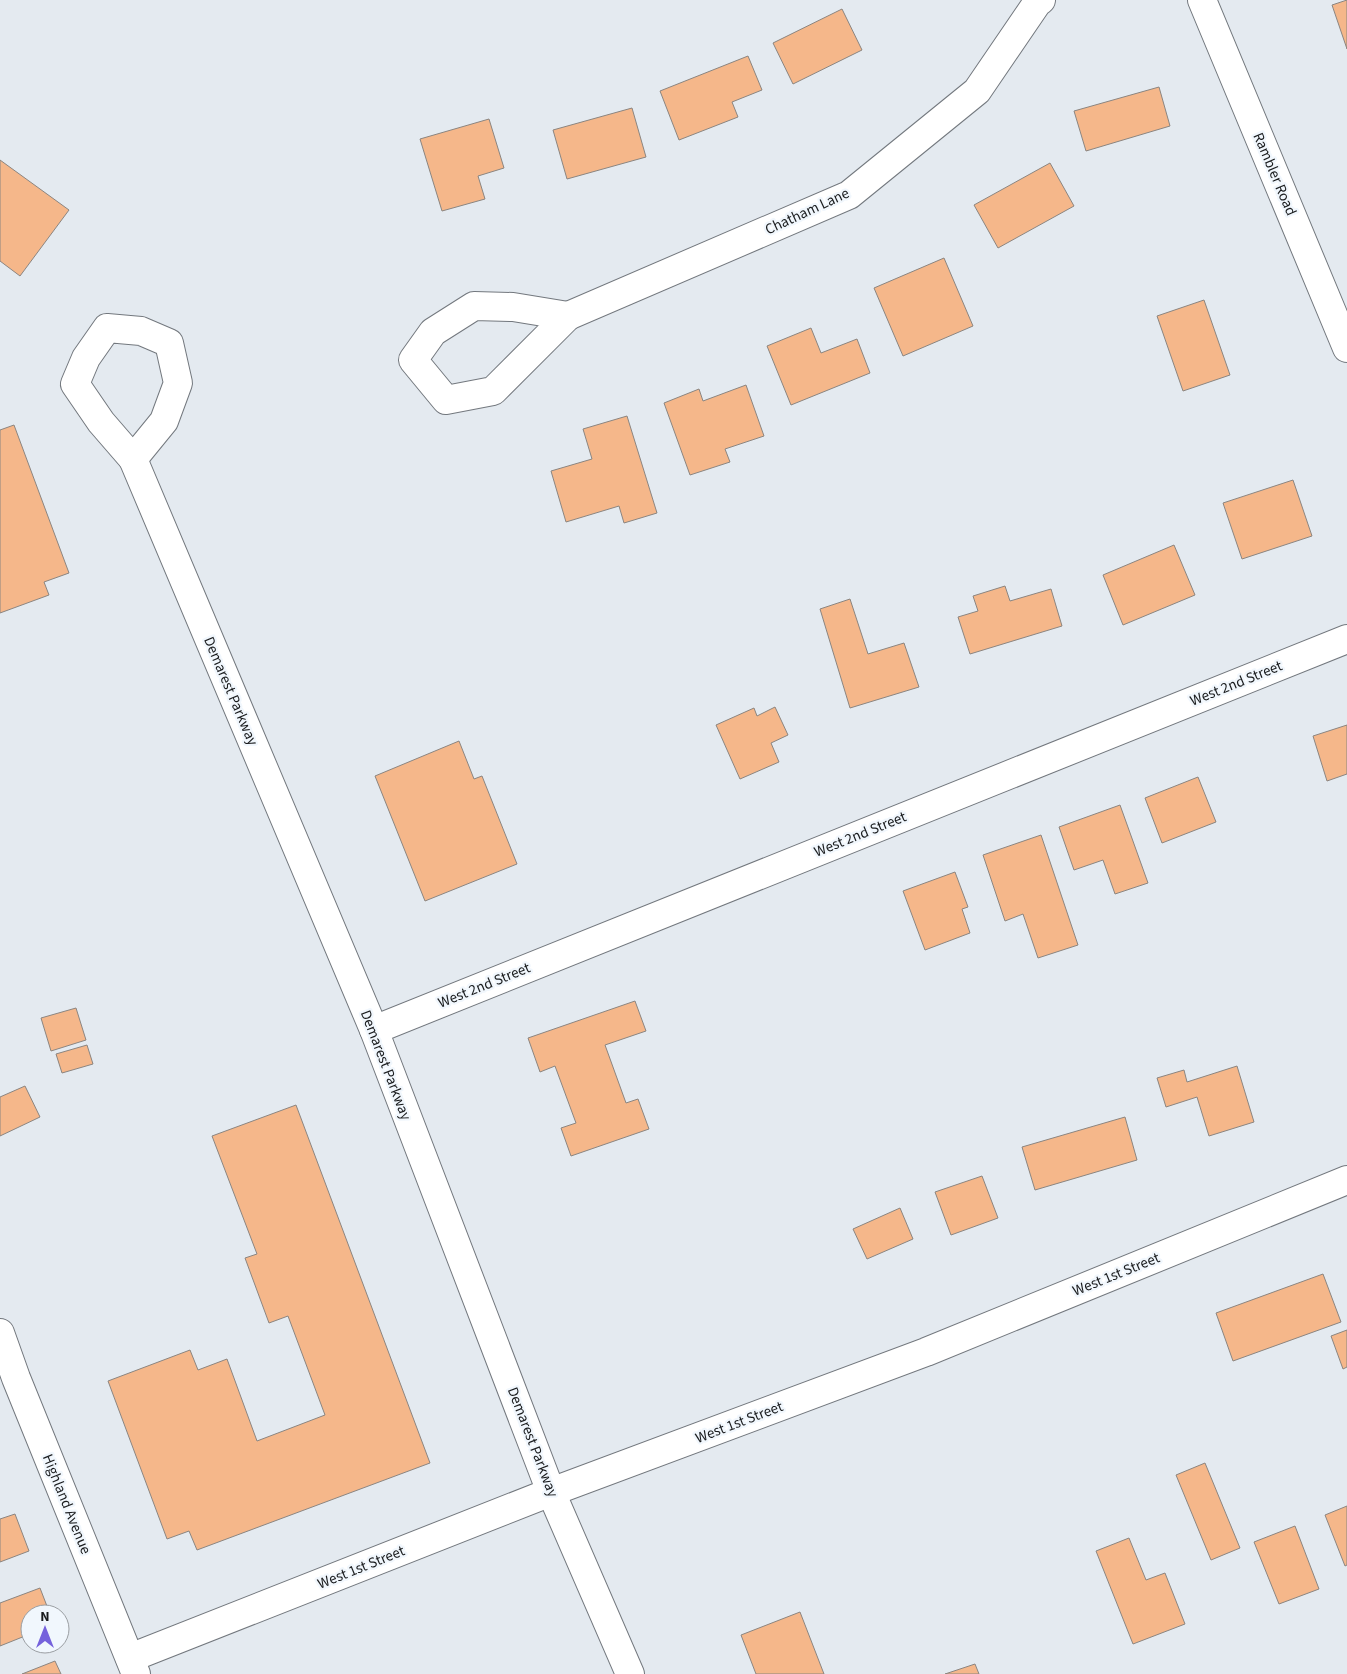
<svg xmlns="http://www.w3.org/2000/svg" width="1347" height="1674" font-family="'Source Sans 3',sans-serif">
  <rect width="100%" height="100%" fill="#e4eaf0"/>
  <g fill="#f5b78a" stroke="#8b8580">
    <polygon points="1347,0 1347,49 1332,5"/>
    <polygon points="842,9 862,50 793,84 773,43"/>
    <polygon points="748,56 762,90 732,102 738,117 679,140 660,91"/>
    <polygon points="1159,87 1170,126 1086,151 1074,111"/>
    <polygon points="632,108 646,157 567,179 553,130"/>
    <polygon points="489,119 504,168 478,176 485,199 442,211 420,139"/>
    <polygon points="0,160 69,210 20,276 0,261"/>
    <polygon points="1050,163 1074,206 998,248 974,205"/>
    <polygon points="944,258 973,326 903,356 874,288"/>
    <polygon points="1204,300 1230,375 1183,391 1157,316"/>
    <polygon points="811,328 821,353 857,339 870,373 791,405 767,346"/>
    <polygon points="746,385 764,436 725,449 730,462 690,475 664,403 699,389 703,401"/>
    <polygon points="627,416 657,513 624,523 619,506 566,522 551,471 592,459 583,429"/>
    <polygon points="14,425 69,573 44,582 49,595 0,613 0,430"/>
    <polygon points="1293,480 1312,536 1242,559 1223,503"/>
    <polygon points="1174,545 1195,595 1123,625 1103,575"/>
    <polygon points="1005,586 1010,601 1051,589 1062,626 970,654 958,617 978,611 973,596"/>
    <polygon points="850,599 868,654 904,643 919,687 850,708 820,609"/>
    <polygon points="775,707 788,735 771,743 779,762 740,779 716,725 754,708 757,716"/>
    <polygon points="1347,725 1347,774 1327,781 1313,736"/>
    <polygon points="459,741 474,779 482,776 517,864 425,901 375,776"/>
    <polygon points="1198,777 1216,822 1162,843 1145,798"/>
    <polygon points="1120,805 1148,883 1115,894 1103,860 1074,870 1059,827"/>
    <polygon points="1041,835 1078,945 1038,958 1023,914 1005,921 983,855"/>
    <polygon points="955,872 968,907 962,909 970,933 925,950 903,891"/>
    <polygon points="635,1001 646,1031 605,1045 626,1103 638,1099 649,1129 571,1156 561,1128 576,1123 555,1066 540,1072 528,1038"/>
    <polygon points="76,1008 86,1040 51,1051 41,1018"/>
    <polygon points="87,1045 93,1064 62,1073 56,1054"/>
    <polygon points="1237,1066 1254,1122 1209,1136 1197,1097 1166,1107 1157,1078 1184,1070 1187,1082"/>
    <polygon points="25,1086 40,1117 0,1136 0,1097"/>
    <polygon points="296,1105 430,1463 197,1550 189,1531 167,1539 108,1381 190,1350 198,1370 227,1359 257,1441 325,1415 288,1316 269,1323 245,1258 257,1254 212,1136"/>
    <polygon points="1125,1117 1137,1160 1035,1190 1022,1147"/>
    <polygon points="982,1176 998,1218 951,1235 935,1192"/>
    <polygon points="900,1208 913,1239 867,1259 853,1229"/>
    <polygon points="1323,1274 1341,1322 1233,1361 1216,1313"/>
    <polygon points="1347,1330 1347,1367 1343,1369 1331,1336"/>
    <polygon points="1205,1463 1240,1548 1211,1560 1176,1475"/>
    <polygon points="1347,1506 1347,1565 1345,1566 1325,1515"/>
    <polygon points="15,1514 29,1551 0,1562 0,1519"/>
    <polygon points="1295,1526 1319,1589 1279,1604 1254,1542"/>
    <polygon points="1129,1538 1146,1580 1165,1573 1185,1624 1133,1644 1096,1551"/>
    <polygon points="40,1588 50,1614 30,1614 30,1634 0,1646 0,1603"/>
    <polygon points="800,1612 824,1674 756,1674 741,1635"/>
    <polygon points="55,1661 61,1674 22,1674"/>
    <polygon points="975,1664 979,1674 945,1674"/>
  </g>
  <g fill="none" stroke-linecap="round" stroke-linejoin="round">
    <defs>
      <g id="minor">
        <polyline points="1202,0 1347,348"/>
        <polygon points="474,306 513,307 568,316 493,391 446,400 413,360 433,332"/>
        <polyline points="568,316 849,195 977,91 1037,3 1041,0"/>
        <polygon points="107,328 141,331 169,343 178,383 164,421 133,459 101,422 75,384 86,358"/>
        <polyline points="133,459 374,1030 551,1492 630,1674"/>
        <polyline points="374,1030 1347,639"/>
        <polyline points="0,1333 16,1378 136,1674"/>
        <polyline points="130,1658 551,1492 926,1352 1347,1180"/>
      </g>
    </defs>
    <use href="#minor" stroke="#73787e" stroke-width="30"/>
    <use href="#minor" stroke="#fff" stroke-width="28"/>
  </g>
  <g text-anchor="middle" stroke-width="4.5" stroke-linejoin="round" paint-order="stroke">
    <g font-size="15" fill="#191b1d" stroke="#f1f7fd">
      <text transform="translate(1275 174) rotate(67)" y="5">Rambler Road</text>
      <text transform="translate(807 211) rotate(-25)" y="5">Chatham Lane</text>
      <text transform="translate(1236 683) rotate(-22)" y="5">West 2nd Street</text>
      <text transform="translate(231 691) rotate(67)" y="5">Demarest Parkway</text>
      <text transform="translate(860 834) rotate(-22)" y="5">West 2nd Street</text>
      <text transform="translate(484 985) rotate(-22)" y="5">West 2nd Street</text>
      <text transform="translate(386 1065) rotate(69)" y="5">Demarest Parkway</text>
      <text transform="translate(1116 1274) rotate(-22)" y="5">West 1st Street</text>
      <text transform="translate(739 1422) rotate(-21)" y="5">West 1st Street</text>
      <text transform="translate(533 1442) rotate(69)" y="5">Demarest Parkway</text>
      <text transform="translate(67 1504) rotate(68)" y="5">Highland Avenue</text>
      <text transform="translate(361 1567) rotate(-22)" y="5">West 1st Street</text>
    </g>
  </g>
  <g transform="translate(45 1629)"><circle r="24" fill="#f1f7fd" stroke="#9b9fa3"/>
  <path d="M0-4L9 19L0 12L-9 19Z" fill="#7562dc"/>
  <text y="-8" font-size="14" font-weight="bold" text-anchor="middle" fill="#191b1d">N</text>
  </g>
</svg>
